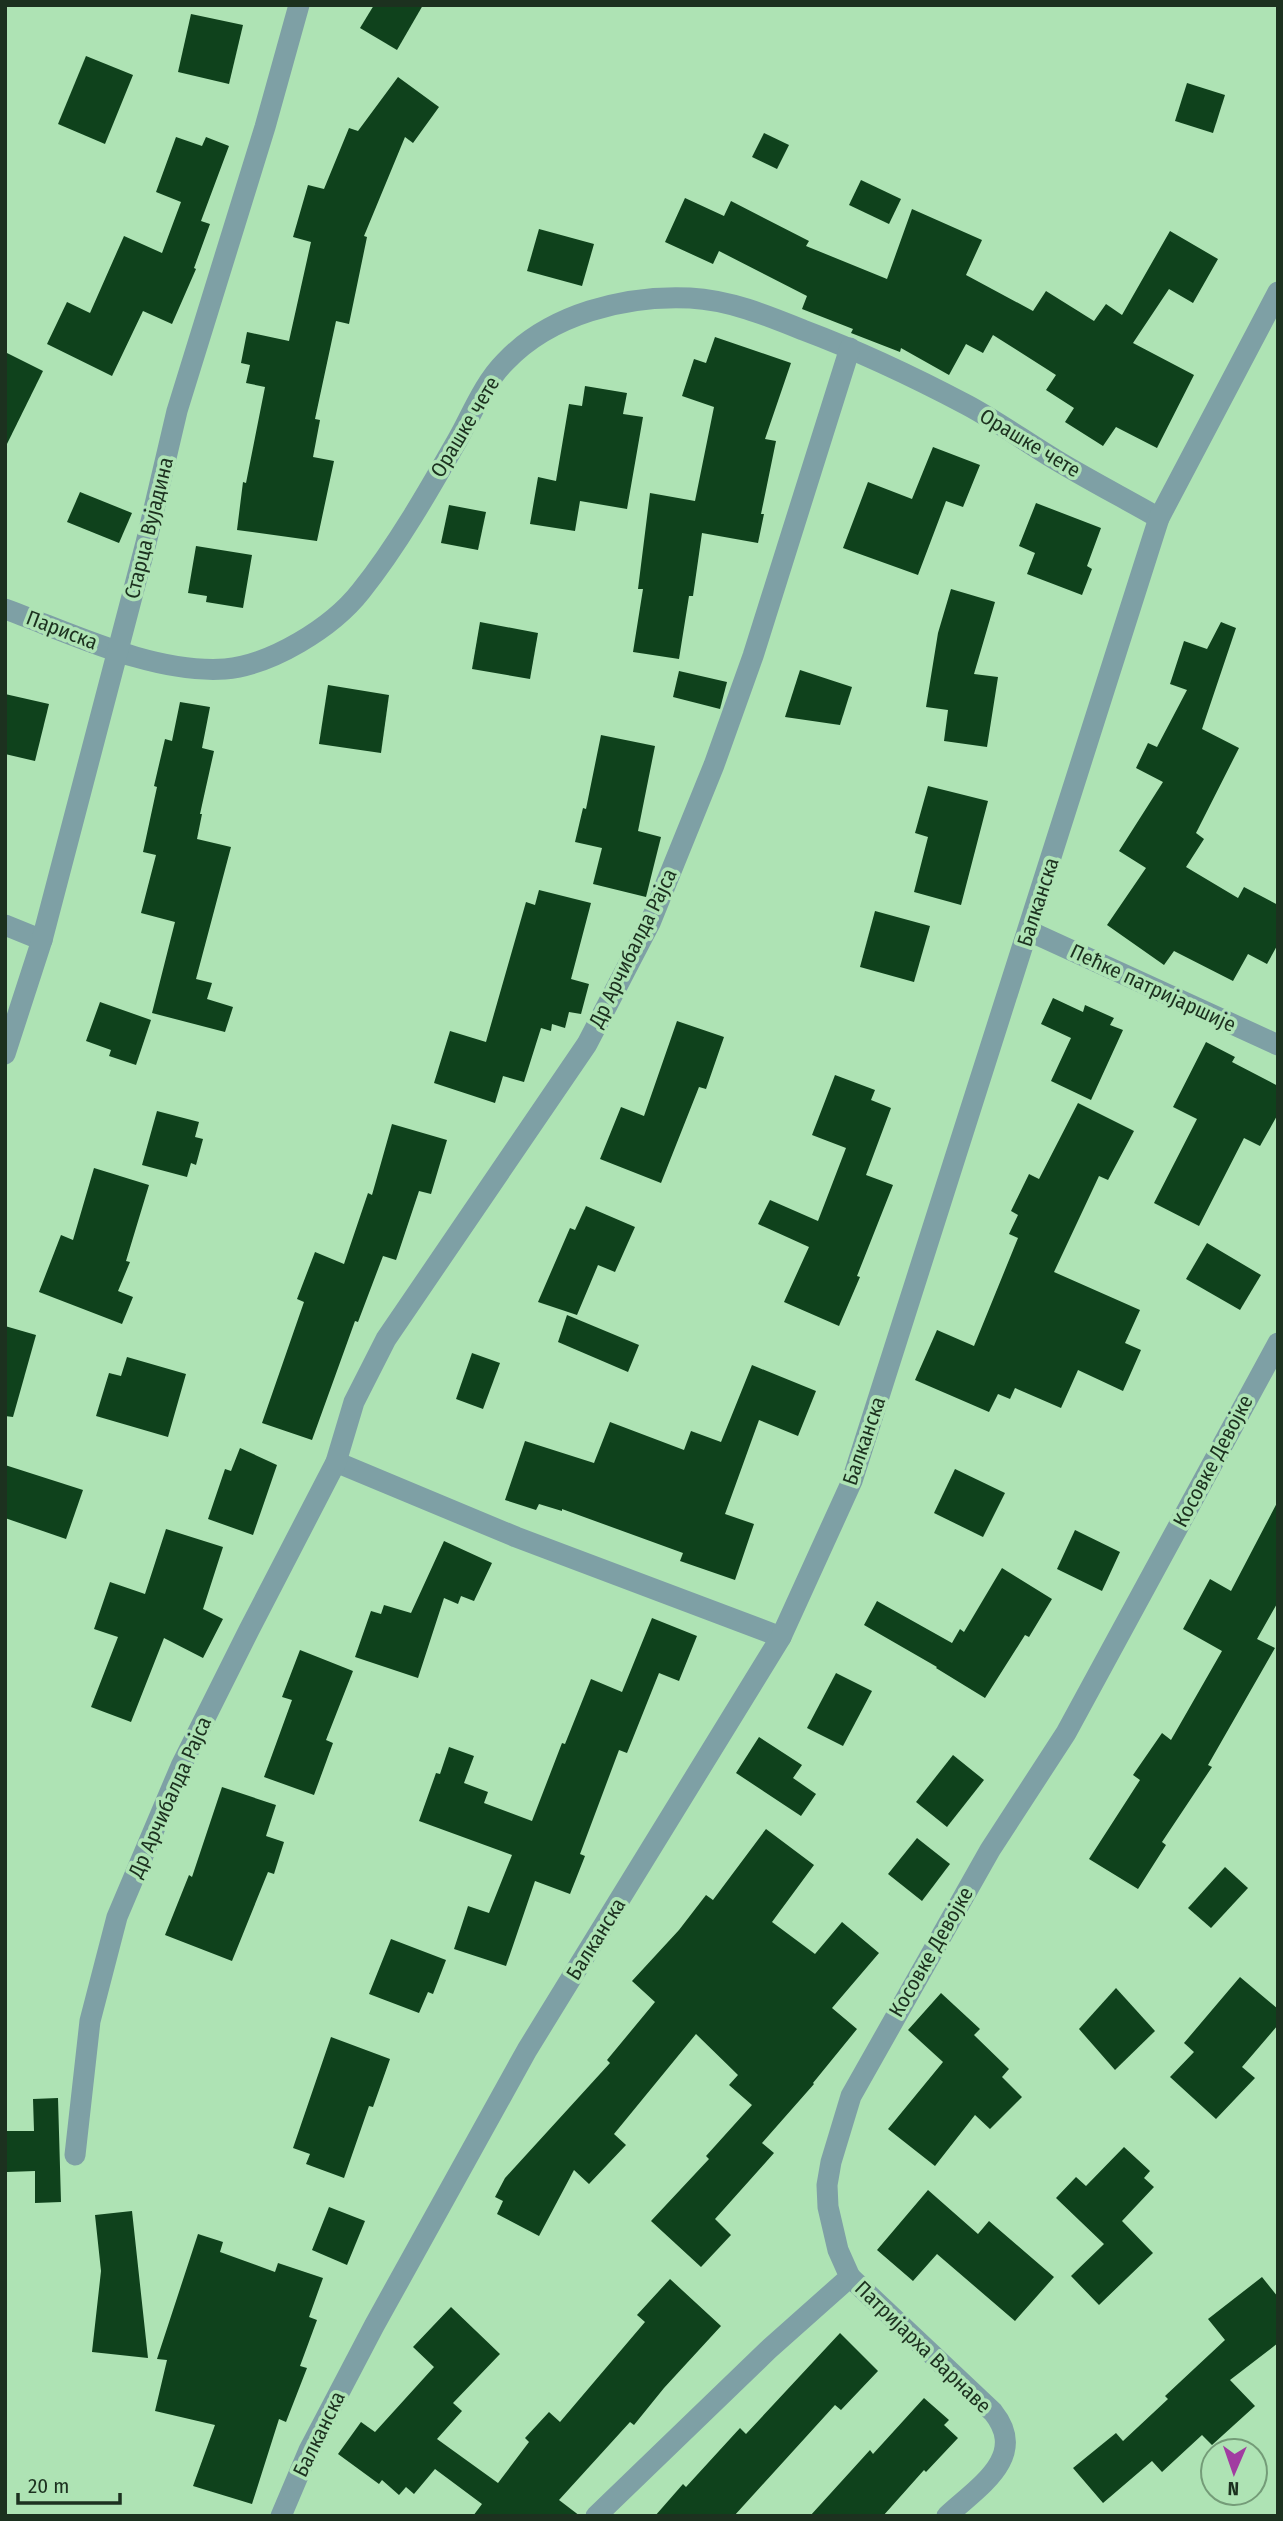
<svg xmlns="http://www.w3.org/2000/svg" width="1283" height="2521" font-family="'Fira Sans Condensed',sans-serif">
  <rect width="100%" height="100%" fill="#aee3b4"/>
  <g fill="#0f421c">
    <polygon points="374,5 423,5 397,50 360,28"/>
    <polygon points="191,14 243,25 229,84 178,72"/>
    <polygon points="86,56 133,75 105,144 58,124"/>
    <polygon points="398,77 439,107 413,143 405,137 364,236 367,237 349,324 336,321 315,419 320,420 313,457 334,461 317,541 237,530 243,482 246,483 265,387 246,383 250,365 241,363 247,332 289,341 311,242 293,237 308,185 324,189 349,128 358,131"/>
    <polygon points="1187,83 1225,95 1213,133 1175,121"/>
    <polygon points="764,133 789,145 777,169 752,157"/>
    <polygon points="176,137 202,146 206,137 229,146 201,221 210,224 194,268 196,269 172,324 143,311 112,376 47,344 67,302 90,313 124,236 162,253 181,202 156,192"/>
    <polygon points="861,180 901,199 889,224 849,205"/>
    <polygon points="685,198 724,216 731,201 809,241 806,246 887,279 912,209 982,240 966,275 1033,311 1046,291 1094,321 1106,304 1122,315 1170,231 1218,259 1193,303 1169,289 1133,343 1194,375 1157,448 1116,427 1103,446 1065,422 1074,408 1046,390 1056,375 993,335 983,353 966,344 949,375 901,348 900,352 851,333 853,329 802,309 807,296 719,251 713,264 665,242"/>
    <polygon points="539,229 594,244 582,286 527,271"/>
    <polygon points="715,337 791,363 765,439 776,441 761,514 764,514 758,543 702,533 693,596 689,596 679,659 633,652 643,589 638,589 650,493 695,501 714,407 682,396 694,359 706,363"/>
    <polygon points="5,352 43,371 5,448"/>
    <polygon points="585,386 627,393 623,414 643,417 627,509 580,501 575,531 530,524 538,477 556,481 569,404 582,406"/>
    <polygon points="933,447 980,465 963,507 946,501 918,575 843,548 868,482 912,499"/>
    <polygon points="80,492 132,513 119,543 67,522"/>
    <polygon points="1036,503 1101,528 1087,566 1092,569 1082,595 1027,574 1035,553 1019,546"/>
    <polygon points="449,505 486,512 478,550 441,543"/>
    <polygon points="196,546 252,555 243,608 206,602 207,596 188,593"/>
    <polygon points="951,589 995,602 974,674 998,677 987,747 944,741 948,710 926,707 938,633"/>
    <polygon points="480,622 538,633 530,679 472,669"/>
    <polygon points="1221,622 1236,628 1202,729 1239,748 1196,833 1204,839 1186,867 1238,898 1244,887 1278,905 1278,944 1267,964 1248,954 1233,981 1174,951 1164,965 1107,925 1146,868 1119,851 1163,782 1136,768 1148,743 1157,747 1187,690 1170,684 1184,641 1207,649"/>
    <polygon points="800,670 852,687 840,725 785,717"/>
    <polygon points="679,671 727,682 720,709 673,697"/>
    <polygon points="328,685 389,695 381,753 319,744"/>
    <polygon points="5,694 49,704 35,761 5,754"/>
    <polygon points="180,702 210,707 202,748 214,751 200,814 202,814 197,839 231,847 196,979 212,983 207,999 233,1007 225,1032 152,1013 175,922 141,913 156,855 143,852 157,787 154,786 165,739 172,741"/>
    <polygon points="601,735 655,746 638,831 661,837 646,897 593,884 602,848 575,842 583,808 586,809"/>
    <polygon points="928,786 988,801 961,905 914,892 928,837 915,833"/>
    <polygon points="539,890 591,903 571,979 589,984 581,1014 569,1012 565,1028 552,1024 551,1031 541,1028 524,1082 503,1076 495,1103 434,1083 450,1031 486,1042 526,902 535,905"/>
    <polygon points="875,911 930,926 914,982 860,967"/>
    <polygon points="1053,998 1083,1012 1085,1005 1114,1018 1110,1025 1123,1030 1091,1100 1051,1081 1071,1038 1041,1024"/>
    <polygon points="100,1002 151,1020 136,1065 109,1056 111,1050 86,1041"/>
    <polygon points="677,1021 724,1037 706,1089 699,1087 661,1183 600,1159 621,1107 644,1116"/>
    <polygon points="1206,1042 1235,1057 1232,1062 1278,1086 1278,1114 1260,1146 1244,1138 1199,1226 1154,1203 1197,1119 1173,1107"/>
    <polygon points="835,1075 875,1090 871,1100 891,1108 866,1175 893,1185 857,1276 860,1277 839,1326 784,1302 809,1247 758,1224 770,1200 818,1221 846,1148 812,1135"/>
    <polygon points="1078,1103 1134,1131 1108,1180 1099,1176 1054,1272 1140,1310 1125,1343 1141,1350 1123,1391 1078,1370 1061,1408 1015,1388 1010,1399 998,1394 989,1412 915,1380 937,1330 974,1346 1018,1238 1009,1234 1018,1215 1011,1211 1029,1174 1039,1179"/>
    <polygon points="157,1111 199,1122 195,1137 203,1139 196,1165 191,1163 187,1177 142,1165"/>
    <polygon points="392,1124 447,1140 431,1194 419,1191 396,1260 383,1256 358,1322 355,1321 312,1440 262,1423 304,1302 297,1299 315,1252 344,1264 368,1193 372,1195"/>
    <polygon points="94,1168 149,1185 126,1261 130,1262 118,1291 133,1297 122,1324 39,1292 61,1235 73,1240"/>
    <polygon points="586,1206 635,1227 615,1272 598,1265 577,1315 538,1302 570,1228 575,1230"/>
    <polygon points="1207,1243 1261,1275 1240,1310 1186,1279"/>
    <polygon points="567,1315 639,1345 628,1372 558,1342"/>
    <polygon points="5,1326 36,1335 13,1417 5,1416"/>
    <polygon points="472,1353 500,1363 483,1409 456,1399"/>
    <polygon points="127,1357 186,1374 168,1437 96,1416 109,1373 121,1376"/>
    <polygon points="752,1365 816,1391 798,1436 759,1420 725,1514 754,1524 735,1580 680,1561 683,1553 562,1509 562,1511 539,1504 536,1510 505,1500 525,1441 594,1463 610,1422 684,1450 691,1431 721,1442"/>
    <polygon points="240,1448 277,1465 253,1535 208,1519 225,1469 231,1471"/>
    <polygon points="5,1465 83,1490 66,1539 5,1518"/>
    <polygon points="955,1469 1005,1493 983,1537 934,1513"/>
    <polygon points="1278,1501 1278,1602 1257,1639 1275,1648 1208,1765 1212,1767 1162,1842 1166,1845 1138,1889 1089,1859 1140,1780 1133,1775 1162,1733 1171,1740 1222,1651 1183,1629 1210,1579 1231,1591"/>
    <polygon points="166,1529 223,1547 203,1609 223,1619 203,1658 164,1638 131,1722 91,1707 118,1637 94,1629 110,1582 145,1594"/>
    <polygon points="1075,1530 1120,1552 1102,1591 1057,1569"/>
    <polygon points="444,1541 492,1563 474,1601 461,1596 458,1604 444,1598 418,1678 355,1657 371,1611 381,1614 384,1605 411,1613"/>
    <polygon points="1002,1568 1052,1599 1029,1637 1025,1635 985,1698 936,1668 937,1667 864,1625 877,1601 952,1643 960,1629 964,1632"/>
    <polygon points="652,1618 697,1636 679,1681 659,1673 627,1753 619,1750 580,1854 585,1856 570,1894 535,1881 506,1966 454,1949 468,1906 489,1913 512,1855 419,1821 436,1773 440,1774 449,1747 474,1756 464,1783 488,1792 484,1803 532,1821 562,1743 565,1744 591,1679 622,1692"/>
    <polygon points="300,1650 353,1671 326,1740 333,1743 314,1795 264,1777 292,1700 282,1697"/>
    <polygon points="836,1673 872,1691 843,1746 807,1728"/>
    <polygon points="759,1737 802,1765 793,1778 816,1794 801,1816 736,1773"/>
    <polygon points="953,1755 984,1780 947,1827 916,1802"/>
    <polygon points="222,1787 276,1805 266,1836 284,1842 274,1874 268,1872 232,1961 165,1935 189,1875 192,1877"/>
    <polygon points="766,1829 814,1865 772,1922 815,1954 842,1922 879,1953 832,2008 857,2029 813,2083 814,2084 762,2143 774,2153 715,2219 731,2235 701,2267 651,2221 709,2159 706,2156 752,2105 729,2085 738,2075 696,2034 614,2134 626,2145 589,2184 574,2170 539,2236 497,2214 503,2201 495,2197 505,2178 610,2063 607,2060 655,2002 632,1981 679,1930 706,1895 713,1900"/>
    <polygon points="917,1838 950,1864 922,1901 888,1874"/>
    <polygon points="1225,1867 1248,1888 1211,1928 1188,1908"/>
    <polygon points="391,1939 446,1960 433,1994 428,1992 419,2013 369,1994"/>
    <polygon points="1240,1977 1278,2009 1278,2025 1242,2067 1255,2078 1216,2119 1170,2077 1194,2052 1184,2043"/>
    <polygon points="1116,1988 1155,2031 1115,2070 1079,2029"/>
    <polygon points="941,1993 980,2029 974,2035 1009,2069 1002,2077 1022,2097 990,2129 975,2115 935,2166 888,2129 943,2062 908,2030"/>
    <polygon points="331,2037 390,2059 373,2107 369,2106 344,2178 306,2164 310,2154 293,2148"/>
    <polygon points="58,2098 61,2202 35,2203 35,2171 7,2172 6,2131 34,2131 33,2099"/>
    <polygon points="1124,2147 1150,2171 1144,2178 1154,2187 1122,2221 1153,2253 1099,2305 1071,2276 1104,2244 1056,2198 1076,2177 1086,2186"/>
    <polygon points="928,2190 978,2234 989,2221 1054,2277 1015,2321 937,2254 913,2281 877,2250"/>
    <polygon points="329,2207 365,2221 347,2265 312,2250"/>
    <polygon points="132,2211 148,2358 92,2352 101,2271 95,2215"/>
    <polygon points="198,2234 223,2242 220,2252 275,2272 278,2263 323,2278 309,2317 317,2320 300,2366 307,2368 286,2422 279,2419 252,2504 193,2486 215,2425 155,2411 167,2360 157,2359"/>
    <polygon points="1262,2277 1278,2297 1278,2343 1230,2380 1255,2406 1212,2445 1202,2435 1162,2472 1152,2461 1103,2503 1073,2468 1116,2433 1123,2441 1168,2399 1165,2396 1225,2340 1208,2319"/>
    <polygon points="670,2279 721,2326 664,2388 634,2425 630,2422 559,2500 580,2516 473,2516 482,2504 435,2469 414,2494 406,2487 399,2495 382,2480 379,2484 338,2454 361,2422 375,2432 434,2367 413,2347 451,2307 500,2354 453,2403 462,2411 437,2439 498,2483 529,2442 525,2438 549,2412 560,2422 645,2322 637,2315"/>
    <polygon points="840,2333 878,2371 841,2410 835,2405 734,2516 655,2516 683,2484 686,2487 740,2428 746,2434"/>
    <polygon points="924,2398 949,2420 944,2425 958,2438 926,2472 924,2470 883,2516 810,2516 870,2450 873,2454"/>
  </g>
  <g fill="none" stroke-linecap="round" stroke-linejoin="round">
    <g stroke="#7ea0a5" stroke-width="21">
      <path d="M5,609C71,633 153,674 225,669C271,665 332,628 361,591C397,546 429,490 458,439C472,414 484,383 505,362C550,314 625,295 690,298C729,300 766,315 803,330C859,351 914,377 967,405C997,421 1026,442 1056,460C1089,480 1124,498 1159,518"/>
      <polyline points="5,925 42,940"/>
      <polyline points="1029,931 1278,1045"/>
      <polyline points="5,1054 42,940 146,543 177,411 265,127 299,5"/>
      <polyline points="336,1462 516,1537 781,1637"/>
      <polyline points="75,2155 90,2021 117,1917 181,1766 249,1630 336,1462 354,1402 386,1339 587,1044 650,923 714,765 753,656 850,348"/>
      <path d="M850,2277L993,2412C1029,2457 978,2487 947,2516"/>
      <polyline points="281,2516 309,2450 374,2326 527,2050 781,1637 852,1481 1159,518 1278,292"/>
      <polyline points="596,2516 768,2350 850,2277 838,2250 828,2207 827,2185 831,2162 851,2096 990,1850 1066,1733 1278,1343"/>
    </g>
  </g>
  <g text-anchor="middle" stroke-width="7" stroke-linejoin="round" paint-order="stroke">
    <g font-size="21" fill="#1c311f" stroke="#aee3b4">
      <text transform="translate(465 427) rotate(-59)" y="7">Орашке чете</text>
      <text transform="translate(1030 443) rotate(31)" y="7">Орашке чете</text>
      <text transform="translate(149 528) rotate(-76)" y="7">Старца Вујадина</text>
      <text transform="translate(62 630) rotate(21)" y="7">Париска</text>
      <text transform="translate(1038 902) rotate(-72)" y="7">Балканска</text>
      <text transform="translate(633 948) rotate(-64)" y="7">Др Арчибалда Рајса</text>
      <text transform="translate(1153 988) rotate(25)" y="7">Пећке патријаршије</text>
      <text transform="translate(864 1441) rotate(-71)" y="7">Балканска</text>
      <text transform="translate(1213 1461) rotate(-62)" y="7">Косовке Девојке</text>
      <text transform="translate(170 1797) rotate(-66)" y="7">Др Арчибалда Рајса</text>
      <text transform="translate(596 1939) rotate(-58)" y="7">Балканска</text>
      <text transform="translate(931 1952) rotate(-60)" y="7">Косовке Девојке</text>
      <text transform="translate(923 2347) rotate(44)" y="7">Патријарха Варнаве</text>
      <text transform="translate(319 2434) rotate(-64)" y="7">Балканска</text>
    </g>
  </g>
  <rect width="1283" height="2521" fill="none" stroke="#1c311f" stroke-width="14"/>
  <g transform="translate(1234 2472) rotate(182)"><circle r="33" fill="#aee3b4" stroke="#749c78" stroke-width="2"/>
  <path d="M0-5L12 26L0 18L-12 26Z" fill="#a13ca1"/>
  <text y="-10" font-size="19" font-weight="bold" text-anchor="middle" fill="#1c311f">N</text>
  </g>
  <path d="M18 2493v10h102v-10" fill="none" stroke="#1c311f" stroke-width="3.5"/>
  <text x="28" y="2493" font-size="21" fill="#1c311f" stroke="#aee3b4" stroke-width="5" paint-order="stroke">20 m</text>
</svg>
